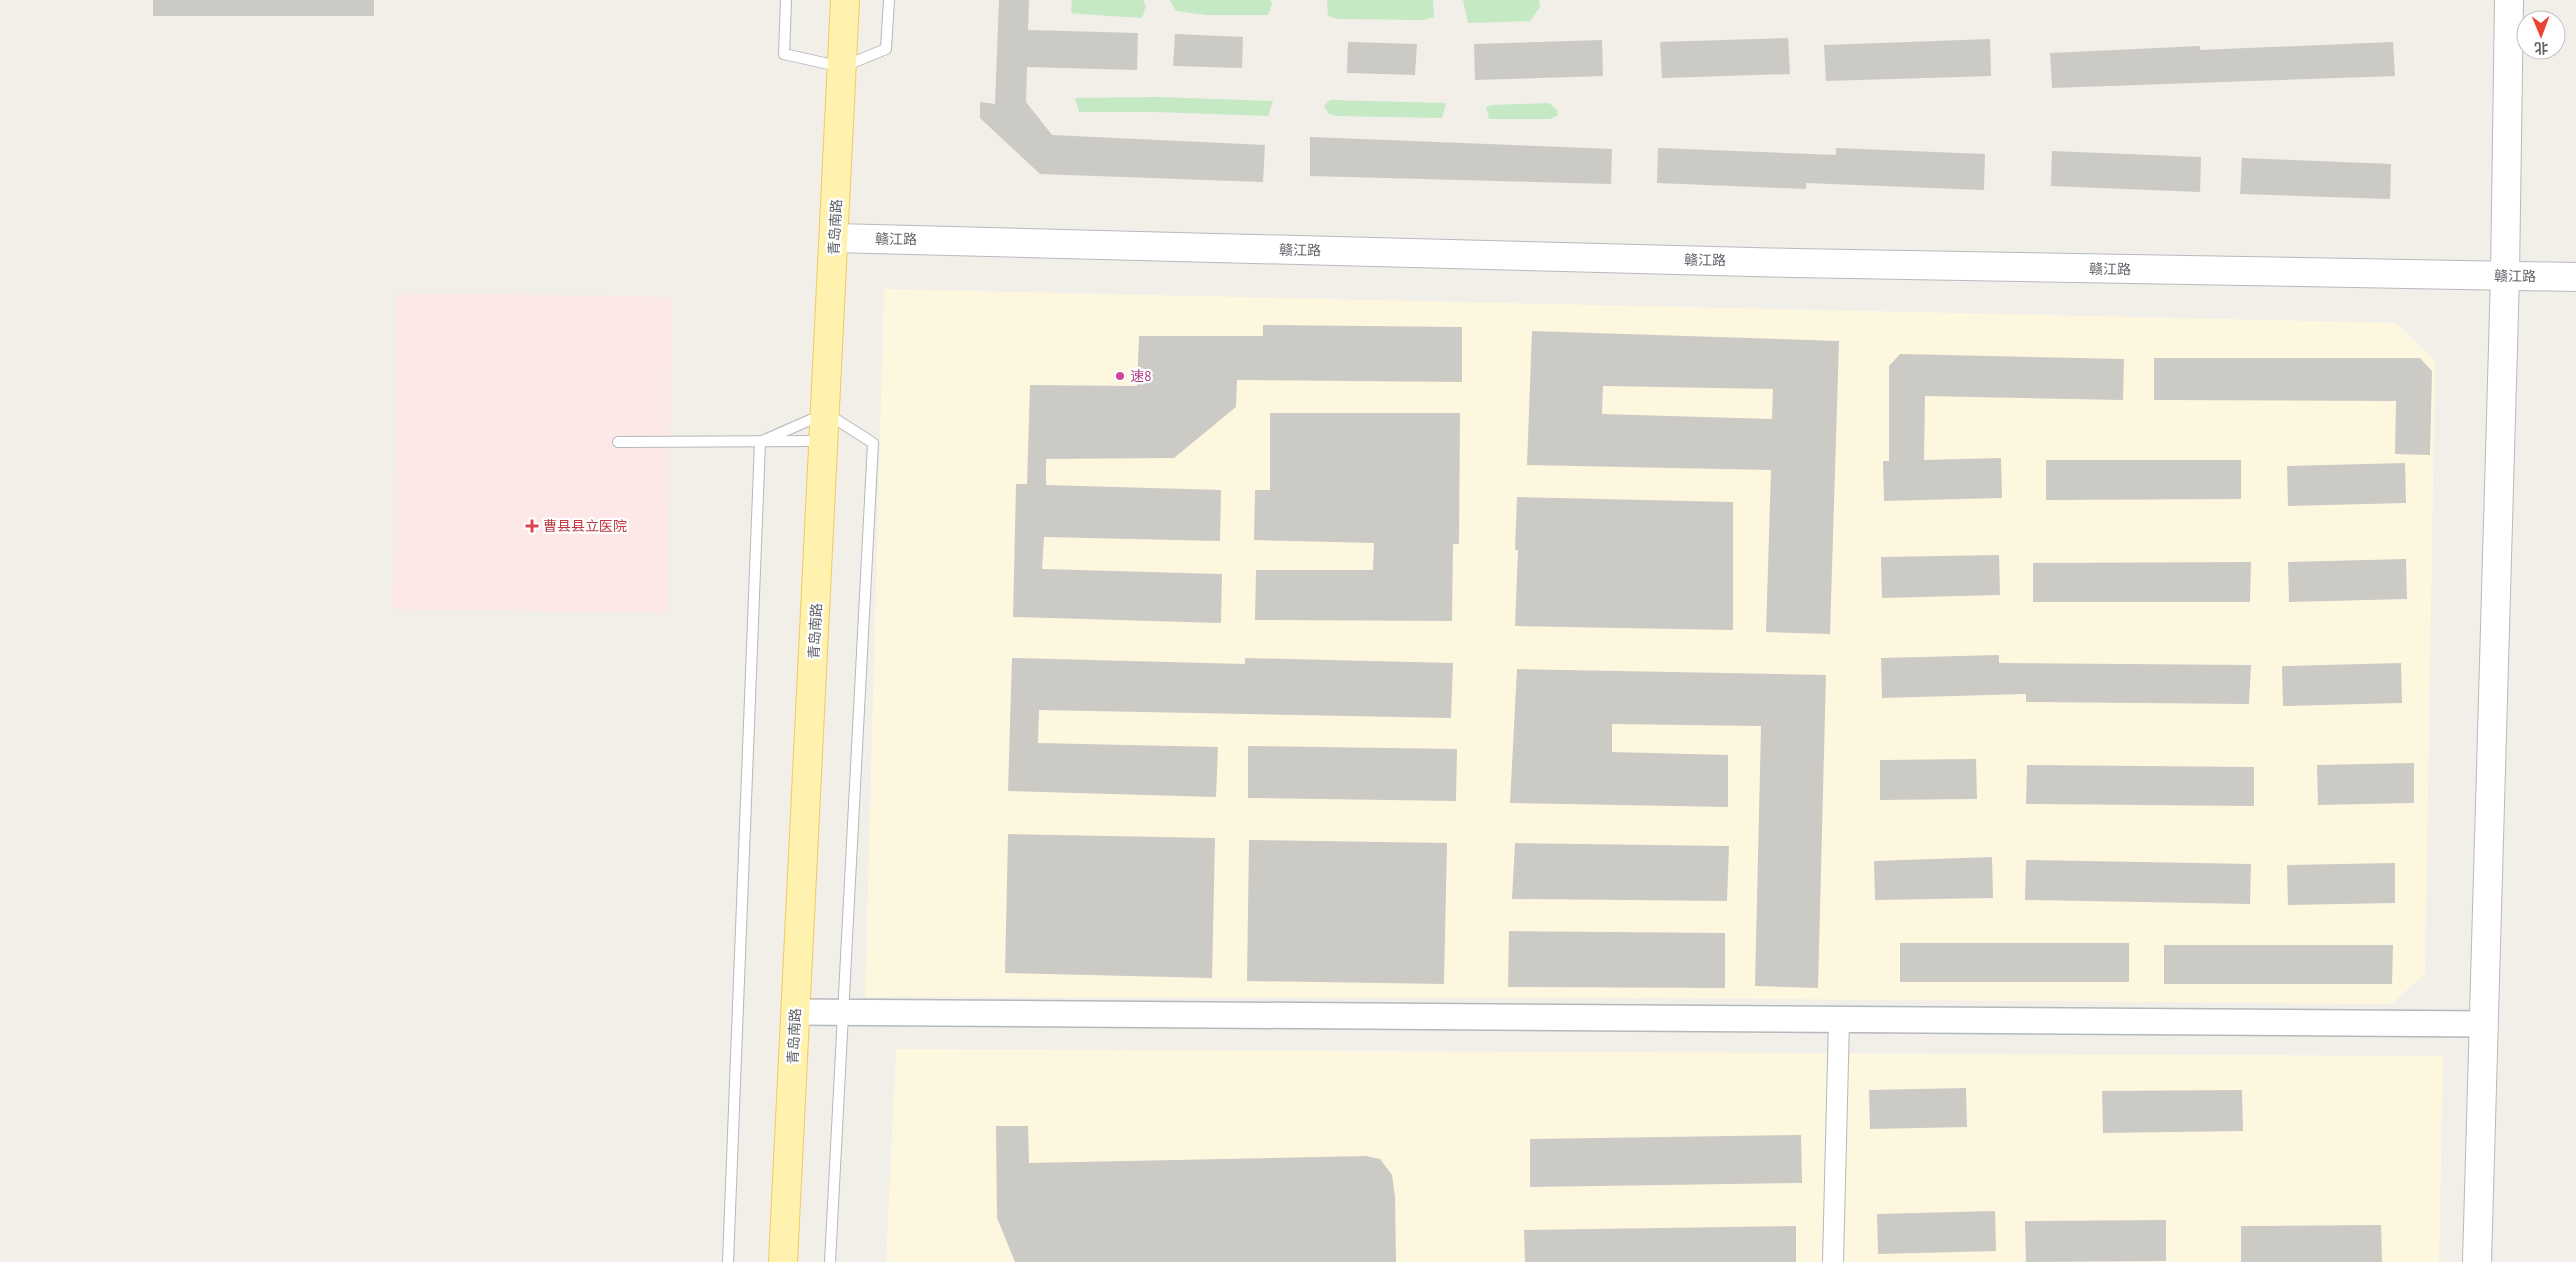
<svg xmlns="http://www.w3.org/2000/svg" width="2576" height="1262" font-family="'PT Sans','Noto Sans SC',sans-serif">
  <rect width="100%" height="100%" fill="#f1efe8"/>
  <g fill="#fef7e0">
    <polygon points="884,289 2396,323 2435,361 2425,974 2391,1004 1658,998 865,997"/>
    <polygon points="896,1049 2443,1056 2439,1262 886,1262"/>
  </g>
  <polygon fill="#fce8e6" points="397,293 672,297 668,613 393,609"/>
  <g fill="#c5e8c5">
    <polygon points="1072,0 1143,0 1146,6 1142,18 1080,14 1071,13"/>
    <polygon points="1170,0 1271,0 1272,4 1268,15 1207,15 1176,11"/>
    <polygon points="1327,0 1433,0 1434,17 1424,20 1337,19 1328,16"/>
    <polygon points="1463,0 1539,0 1540,7 1530,21 1468,23"/>
    <polygon points="1157,97 1273,101 1268,116 1156,112 1079,112 1075,98"/>
    <polygon points="1330,100 1446,103 1442,118 1336,116 1329,114 1324,106"/>
    <polygon points="1549,103 1557,110 1558,115 1550,119 1489,119 1486,107 1493,105"/>
  </g>
  <g fill="#cccac5" fill-rule="evenodd">
    <rect x="153" y="0" width="221" height="16"/>
    <polygon points="999,0 1029,0 1028,30 1138,33 1137,70 1027,67 1026,102 1052,135 1265,145 1263,182 1040,174 980,118 980,102 995,104"/>
    <polygon points="1175,34 1243,37 1242,68 1173,66"/>
    <polygon points="1788,38 1790,74 1662,78 1660,42"/>
    <polygon points="1990,39 1991,76 1826,81 1824,45"/>
    <polygon points="1602,40 1603,76 1475,80 1474,44"/>
    <polygon points="1348,42 1417,44 1415,75 1347,73"/>
    <polygon points="2393,42 2395,76 2052,88 2050,53 2200,46 2200,50"/>
    <polygon points="1310,137 1612,149 1611,184 1310,176"/>
    <polygon points="1658,148 1836,155 1836,148 1985,154 1984,190 1806,183 1806,189 1657,183"/>
    <polygon points="2052,151 2201,157 2200,192 2051,186"/>
    <polygon points="2242,158 2391,164 2390,199 2240,194"/>
    <polygon points="1263,325 1462,327 1462,382 1237,380 1236,407 1174,458 1046,459 1046,485 1221,490 1220,541 1044,537 1042,569 1222,574 1221,623 1013,617 1016,484 1027,484 1030,385 1137,386 1139,336 1263,336"/>
    <path d="M1532,331L1839,341L1830,634L1766,632L1771,470L1527,465ZM1603,386L1773,389L1772,419L1602,414Z"/>
    <polygon points="1900,354 2124,359 2123,400 1925,396 1924,460 2001,458 2002,498 1884,501 1883,461 1889,461 1889,366"/>
    <polygon points="2154,358 2420,358 2432,371 2430,455 2395,454 2396,401 2154,400"/>
    <polygon points="1270,413 1460,413 1459,544 1453,544 1452,621 1255,620 1256,570 1373,570 1374,543 1254,540 1255,490 1270,490"/>
    <polygon points="2046,460 2241,460 2241,499 2046,500"/>
    <polygon points="2405,463 2406,503 2288,506 2287,466"/>
    <polygon points="1517,497 1733,502 1733,630 1515,626 1518,550 1515,550"/>
    <polygon points="1999,555 2000,595 1882,598 1881,557"/>
    <polygon points="2406,559 2407,599 2289,602 2288,562"/>
    <polygon points="2251,562 2250,602 2033,602 2033,563"/>
    <polygon points="1999,655 1999,663 2251,665 2249,704 2026,702 2026,694 1882,698 1881,658"/>
    <polygon points="1012,658 1245,664 1245,658 1453,663 1451,718 1039,710 1038,743 1218,747 1216,797 1008,791"/>
    <polygon points="2401,663 2402,703 2283,706 2282,666"/>
    <polygon points="1517,669 1826,675 1818,988 1755,986 1761,726 1612,724 1612,752 1728,755 1728,807 1510,803"/>
    <polygon points="1248,746 1457,749 1456,801 1248,798"/>
    <polygon points="1976,759 1977,799 1880,800 1880,760"/>
    <polygon points="2414,763 2414,803 2318,805 2317,765"/>
    <polygon points="2027,765 2254,767 2254,806 2026,804"/>
    <polygon points="1008,834 1215,838 1212,978 1005,973"/>
    <polygon points="1249,840 1447,843 1444,984 1247,981"/>
    <polygon points="1515,843 1729,846 1727,901 1512,899"/>
    <polygon points="1992,857 1993,898 1875,900 1874,861"/>
    <polygon points="2026,860 2251,864 2250,904 2025,900"/>
    <polygon points="2395,863 2395,903 2288,905 2287,865"/>
    <polygon points="1509,931 1725,933 1725,988 1508,987"/>
    <rect x="1900" y="943" width="229" height="39"/>
    <polygon points="2164,945 2393,945 2392,984 2164,984"/>
    <polygon points="1966,1088 1967,1127 1870,1129 1869,1090"/>
    <polygon points="2242,1090 2243,1131 2103,1133 2102,1091"/>
    <polygon points="996,1126 1028,1126 1029,1163 1366,1156 1380,1159 1392,1175 1395,1197 1396,1262 1015,1262 997,1218"/>
    <polygon points="1801,1135 1802,1183 1530,1187 1530,1139"/>
    <polygon points="1995,1211 1996,1251 1878,1254 1877,1214"/>
    <polygon points="2166,1220 2166,1261 2026,1262 2025,1221"/>
    <polygon points="2381,1225 2382,1262 2241,1262 2241,1226"/>
    <polygon points="1796,1226 1796,1262 1525,1262 1524,1230"/>
  </g>
  <g fill="none" stroke-linecap="round" stroke-linejoin="round">
    <defs>
      <g id="service">
        <polyline points="786,0 784,54 842,67 886,49 889,0"/>
        <polyline points="618,442 821,441"/>
        <polyline points="728,1262 760,442 826,413 873,443 830,1262"/>
      </g>
      <polyline id="minor" points="1833,1262 1839,1020"/>
      <polyline id="tertiary" points="796,1012 2483,1024"/>
      <g id="secondary">
        <polyline points="835,238 1794,263 2576,277"/>
        <polyline points="2477,1262 2505,276 2509,0"/>
      </g>
      <polyline id="primary" points="783,1262 845,0"/>
    </defs>
    <use href="#service" stroke="#b5b8bc" stroke-width="12"/>
    <use href="#minor" stroke="#b5b8bc" stroke-width="22"/>
    <use href="#tertiary" stroke="#b5b8bc" stroke-width="28"/>
    <use href="#secondary" stroke="#b6babf" stroke-width="30"/>
    <use href="#primary" stroke="#f2c960" stroke-width="30"/>
    <use href="#service" stroke="#fff" stroke-width="10"/>
    <use href="#minor" stroke="#fff" stroke-width="20"/>
    <use href="#tertiary" stroke="#fff" stroke-width="25"/>
    <use href="#secondary" stroke="#fff" stroke-width="28"/>
    <use href="#primary" stroke="#fff2af" stroke-width="28"/>
  </g>
  <circle fill="#d1479c" stroke="#fff" stroke-width="2" cx="1120" cy="376" r="5"/>
  <path fill="#e0444e" stroke="#fff" stroke-width="2" d="M529.5 518.5h5v5h5v5h-5v5h-5v-5h-5v-5h5z"/>
  <g text-anchor="middle" stroke-width="4.5" stroke-linejoin="round" paint-order="stroke">
    <g font-size="14" fill="#5f6368" stroke="#fff">
      <text transform="translate(835 227) rotate(-87)" y="5">青岛南路</text>
      <text transform="translate(896 239) rotate(1)" y="5">赣江路</text>
      <text transform="translate(1300 250) rotate(1)" y="5">赣江路</text>
      <text transform="translate(1705 260) rotate(1)" y="5">赣江路</text>
      <text transform="translate(2110 269) rotate(1)" y="5">赣江路</text>
      <text transform="translate(2515 276) rotate(1)" y="5">赣江路</text>
      <text transform="translate(815 631) rotate(-87)" y="5">青岛南路</text>
      <text transform="translate(794 1036) rotate(-87)" y="5">青岛南路</text>
    </g>
    <g font-size="14" fill="#b23c85" stroke="#fff" text-anchor="start">
      <text x="1130" y="381">速8</text>
    </g>
    <g font-size="14" fill="#be3a42" stroke="#fff" text-anchor="start">
      <text x="543" y="531">曹县县立医院</text>
    </g>
  </g>
  <g transform="translate(2541 35) rotate(179)"><circle r="24" fill="#ffffff" stroke="#bfc1c3"/>
  <path d="M0-4L9 19L0 12L-9 19Z" fill="#ea4335"/>
  <text y="-8" font-size="14" font-weight="bold" text-anchor="middle" fill="#5f6368">北</text>
  </g>
</svg>
